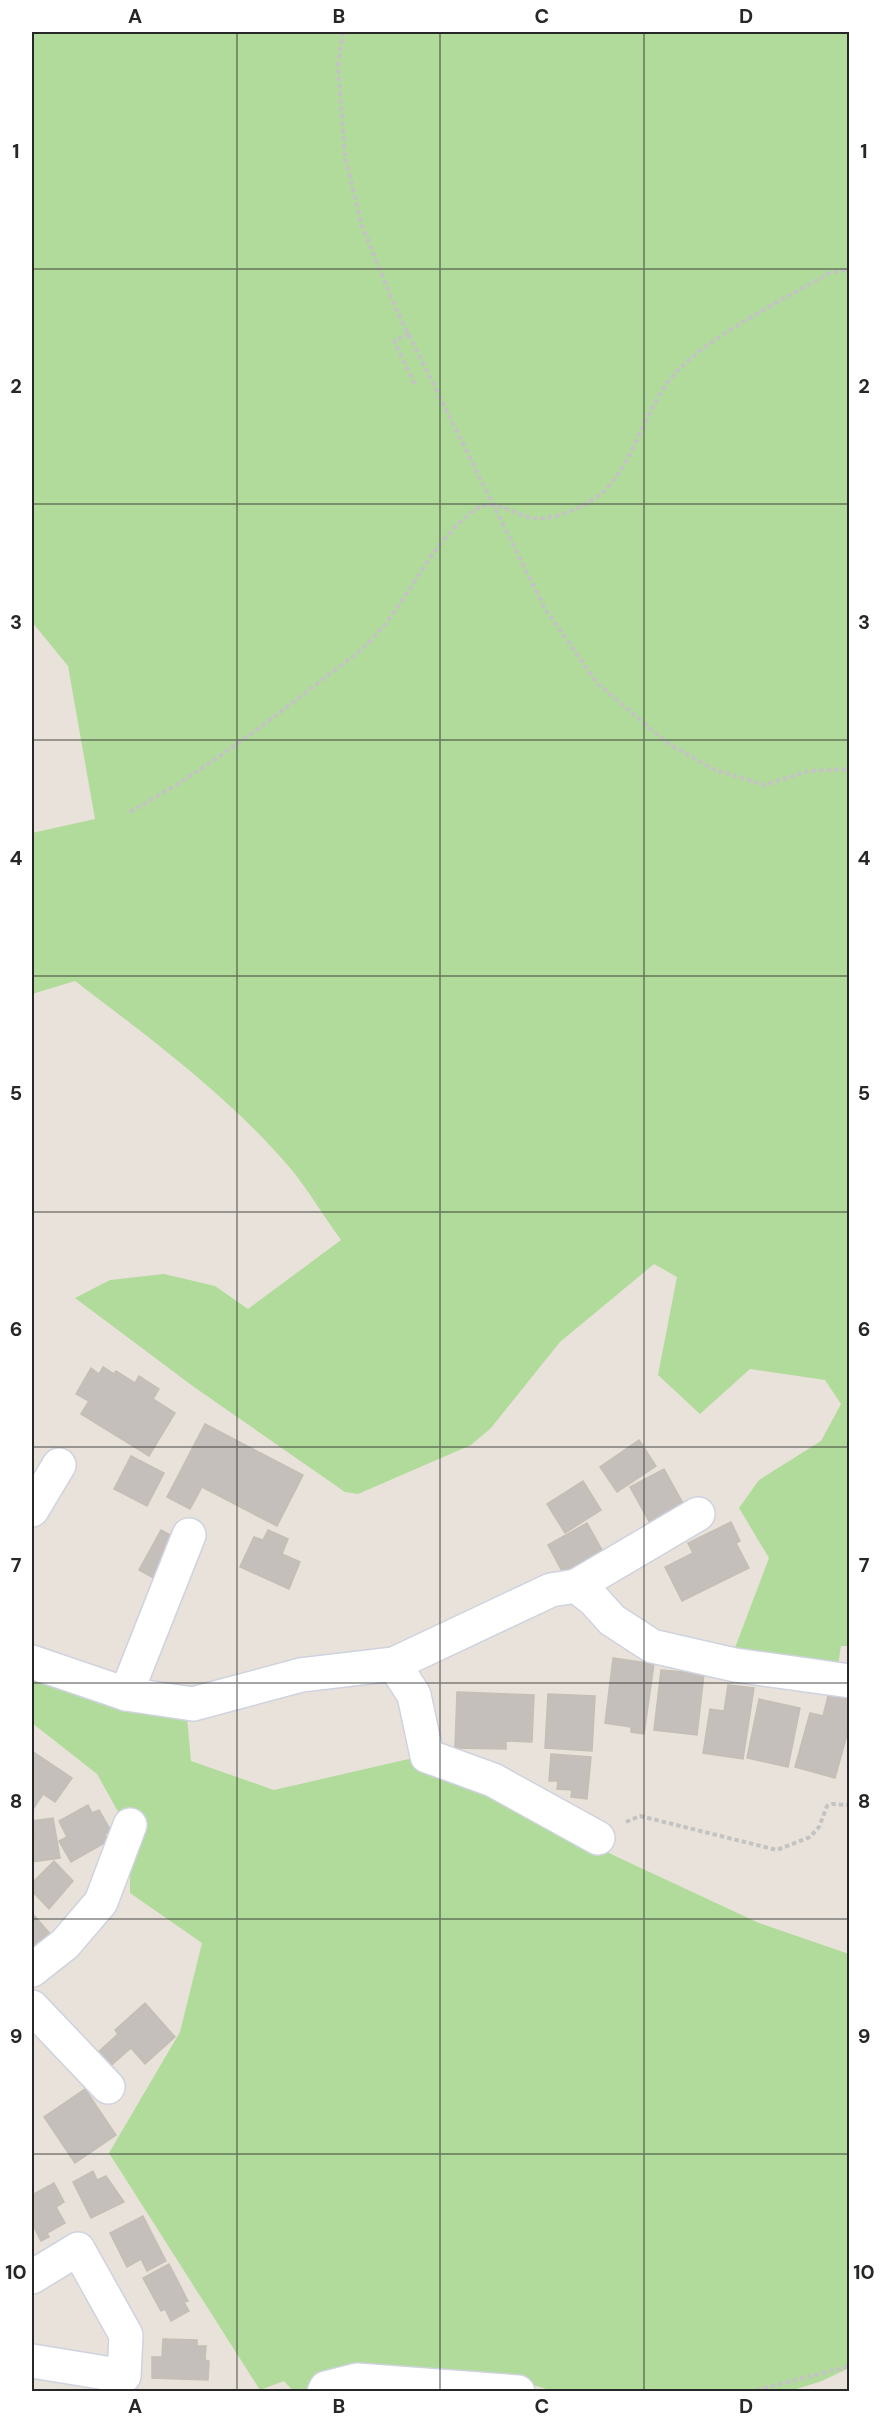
<svg xmlns="http://www.w3.org/2000/svg" width="881" height="2423" font-family="'DM Sans',sans-serif">
  <rect width="100%" height="100%" fill="#e9e2da"/>
  <g fill="#b1db9a">
    <path d="M32,32H849L850,1646H841L837,1672L733,1653L769,1558L739,1508L759,1480L821,1441L841,1404L825,1380L750,1369L700,1414L658,1375L677,1277L654,1264L560,1342L491,1428L471,1445L358,1494L345,1492L194,1387L75,1298L110,1280L164,1274L215,1286L248,1309L341,1240C324,1217 309,1191 291,1169C229,1096 151,1039 75,981L32,994V833L95,819L68,666L32,622Z"/>
    <polygon points="32,1674 187,1717 191,1761 274,1790 413,1758 491,1788 615,1856 759,1923 849,1954 849,2368 822,2381 787,2392 556,2392 533,2385 368,2372 311,2391 293,2391 284,2381 260,2390 109,2153 180,2032 202,1943 130,1893 130,1833 97,1774 32,1723"/>
  </g>
  <g fill="#c4bfba" stroke="#c4beb4" stroke-width="1.5">
    <polygon points="103,1367 114,1374 116,1371 135,1383 139,1376 159,1389 153,1399 175,1413 149,1456 81,1414 89,1401 76,1394 91,1368 99,1374"/>
    <polygon points="205,1424 303,1475 277,1526 202,1487 190,1509 167,1497"/>
    <polygon points="639,1440 656,1466 617,1492 600,1467"/>
    <polygon points="131,1456 164,1473 147,1506 114,1489"/>
    <polygon points="664,1469 684,1505 650,1523 630,1487"/>
    <polygon points="583,1481 601,1510 565,1533 547,1504"/>
    <polygon points="731,1522 740,1541 736,1543 749,1568 682,1601 665,1567 693,1553 688,1543"/>
    <polygon points="587,1523 602,1550 563,1573 548,1545"/>
    <polygon points="161,1530 183,1542 161,1582 139,1570"/>
    <polygon points="268,1530 288,1539 282,1554 300,1562 289,1589 240,1567 254,1537 263,1540"/>
    <polygon points="613,1658 654,1664 644,1734 631,1732 631,1727 605,1723"/>
    <polygon points="661,1670 704,1674 697,1735 654,1730"/>
    <polygon points="728,1685 754,1688 743,1759 703,1753 710,1709 724,1711"/>
    <polygon points="457,1692 534,1695 532,1742 506,1741 506,1749 455,1748"/>
    <polygon points="829,1692 850,1697 850,1724 835,1778 795,1767 810,1713 823,1716"/>
    <polygon points="548,1694 595,1696 592,1751 545,1748"/>
    <polygon points="759,1699 800,1708 788,1767 747,1758"/>
    <polygon points="32,1751 72,1778 55,1802 43,1794 32,1811"/>
    <polygon points="551,1754 591,1757 587,1799 571,1797 572,1790 557,1789 558,1781 549,1781"/>
    <polygon points="88,1805 92,1813 99,1810 111,1831 105,1834 108,1841 71,1862 59,1841 67,1837 59,1821"/>
    <polygon points="53,1818 60,1858 32,1862 32,1837 35,1837 32,1821"/>
    <polygon points="54,1861 73,1881 49,1909 32,1891 32,1879 34,1881"/>
    <polygon points="32,1913 51,1935 32,1952"/>
    <polygon points="145,2003 175,2037 145,2064 131,2048 107,2069 95,2055 118,2034 115,2030"/>
    <polygon points="85,2089 116,2135 75,2163 44,2117"/>
    <polygon points="93,2171 97,2180 106,2176 124,2202 91,2218 73,2182"/>
    <polygon points="54,2183 64,2202 56,2207 65,2223 47,2233 49,2237 41,2241 32,2223 32,2195"/>
    <polygon points="143,2216 166,2261 147,2271 141,2259 127,2267 110,2233"/>
    <polygon points="169,2264 188,2301 184,2302 189,2311 171,2321 165,2309 161,2311 143,2278"/>
    <polygon points="163,2339 197,2340 197,2346 206,2346 205,2360 209,2361 208,2380 152,2378 152,2357 162,2357"/>
  </g>
  <g fill="none" stroke-linecap="round" stroke-linejoin="round">
    <defs>
      <g id="minor">
        <polyline points="32,1510 59,1465"/>
        <polyline points="576,1586 698,1514"/>
        <polyline points="32,1662 126,1694 193,1704 301,1675 394,1664 551,1590 576,1586 594,1600 612,1620 652,1646 735,1665 850,1681"/>
        <polyline points="394,1664 414,1695 427,1756 493,1780 598,1838"/>
        <polyline points="126,1694 189,1535"/>
        <polyline points="32,1970 65,1944 101,1902 130,1825"/>
        <polyline points="32,2007 108,2087"/>
        <polyline points="32,2277 78,2249 126,2335 124,2376 32,2361"/>
        <polyline points="324,2392 326,2388 357,2380 518,2392"/>
      </g>
    </defs>
    <use href="#minor" stroke="#cfd3df" stroke-width="36"/>
    <g stroke="#c3c3c3" stroke-width="4" stroke-dasharray="4.5 3" stroke-linecap="butt">
      <polyline points="343,32 338,66 345,157 362,226 397,311 544,607 597,683 666,742 713,769 764,785 809,771 850,769"/>
      <polyline points="409,334 394,341 415,385"/>
      <path d="M130,812C195,776 255,732 314,686C332,672 352,658 368,643C409,603 429,542 476,509C494,497 514,515 533,518C554,521 590,505 605,490C633,462 644,414 668,382C697,341 784,300 829,273L850,269"/>
      <polyline points="626,1822 640,1816 777,1850 810,1837 819,1827 827,1806 832,1804 850,1805"/>
      <polyline points="749,2392 850,2366"/>
    </g>
    <use href="#minor" stroke="#fff" stroke-width="33"/>
  </g>
  <path fill="none" stroke="#272727" stroke-width="1.5" stroke-opacity="0.55" d="M237,32V2392M440,32V2392M644,32V2392M32,269H850M32,504H850M32,740H850M32,976H850M32,1212H850M32,1447H850M32,1683H850M32,1919H850M32,2154H850"/>
  <rect width="881" height="2423" fill="none" stroke="#ffffff" stroke-width="66"/>
  <rect x="33" y="33" width="815" height="2357" fill="none" stroke="#272727" stroke-width="2"/>
  <g font-size="20" text-anchor="middle" font-weight="bold" fill="#272727">
    <text x="135" y="23">A</text>
    <text x="339" y="23">B</text>
    <text x="542" y="23">C</text>
    <text x="746" y="23">D</text>
    <text x="16" y="158">1</text>
    <text x="864" y="158">1</text>
    <text x="16" y="393">2</text>
    <text x="864" y="393">2</text>
    <text x="16" y="629">3</text>
    <text x="864" y="629">3</text>
    <text x="16" y="865">4</text>
    <text x="864" y="865">4</text>
    <text x="16" y="1100">5</text>
    <text x="864" y="1100">5</text>
    <text x="16" y="1336">6</text>
    <text x="864" y="1336">6</text>
    <text x="16" y="1572">7</text>
    <text x="864" y="1572">7</text>
    <text x="16" y="1808">8</text>
    <text x="864" y="1808">8</text>
    <text x="16" y="2043">9</text>
    <text x="864" y="2043">9</text>
    <text x="16" y="2279">10</text>
    <text x="864" y="2279">10</text>
    <text x="135" y="2413">A</text>
    <text x="339" y="2413">B</text>
    <text x="542" y="2413">C</text>
    <text x="746" y="2413">D</text>
  </g>
</svg>
